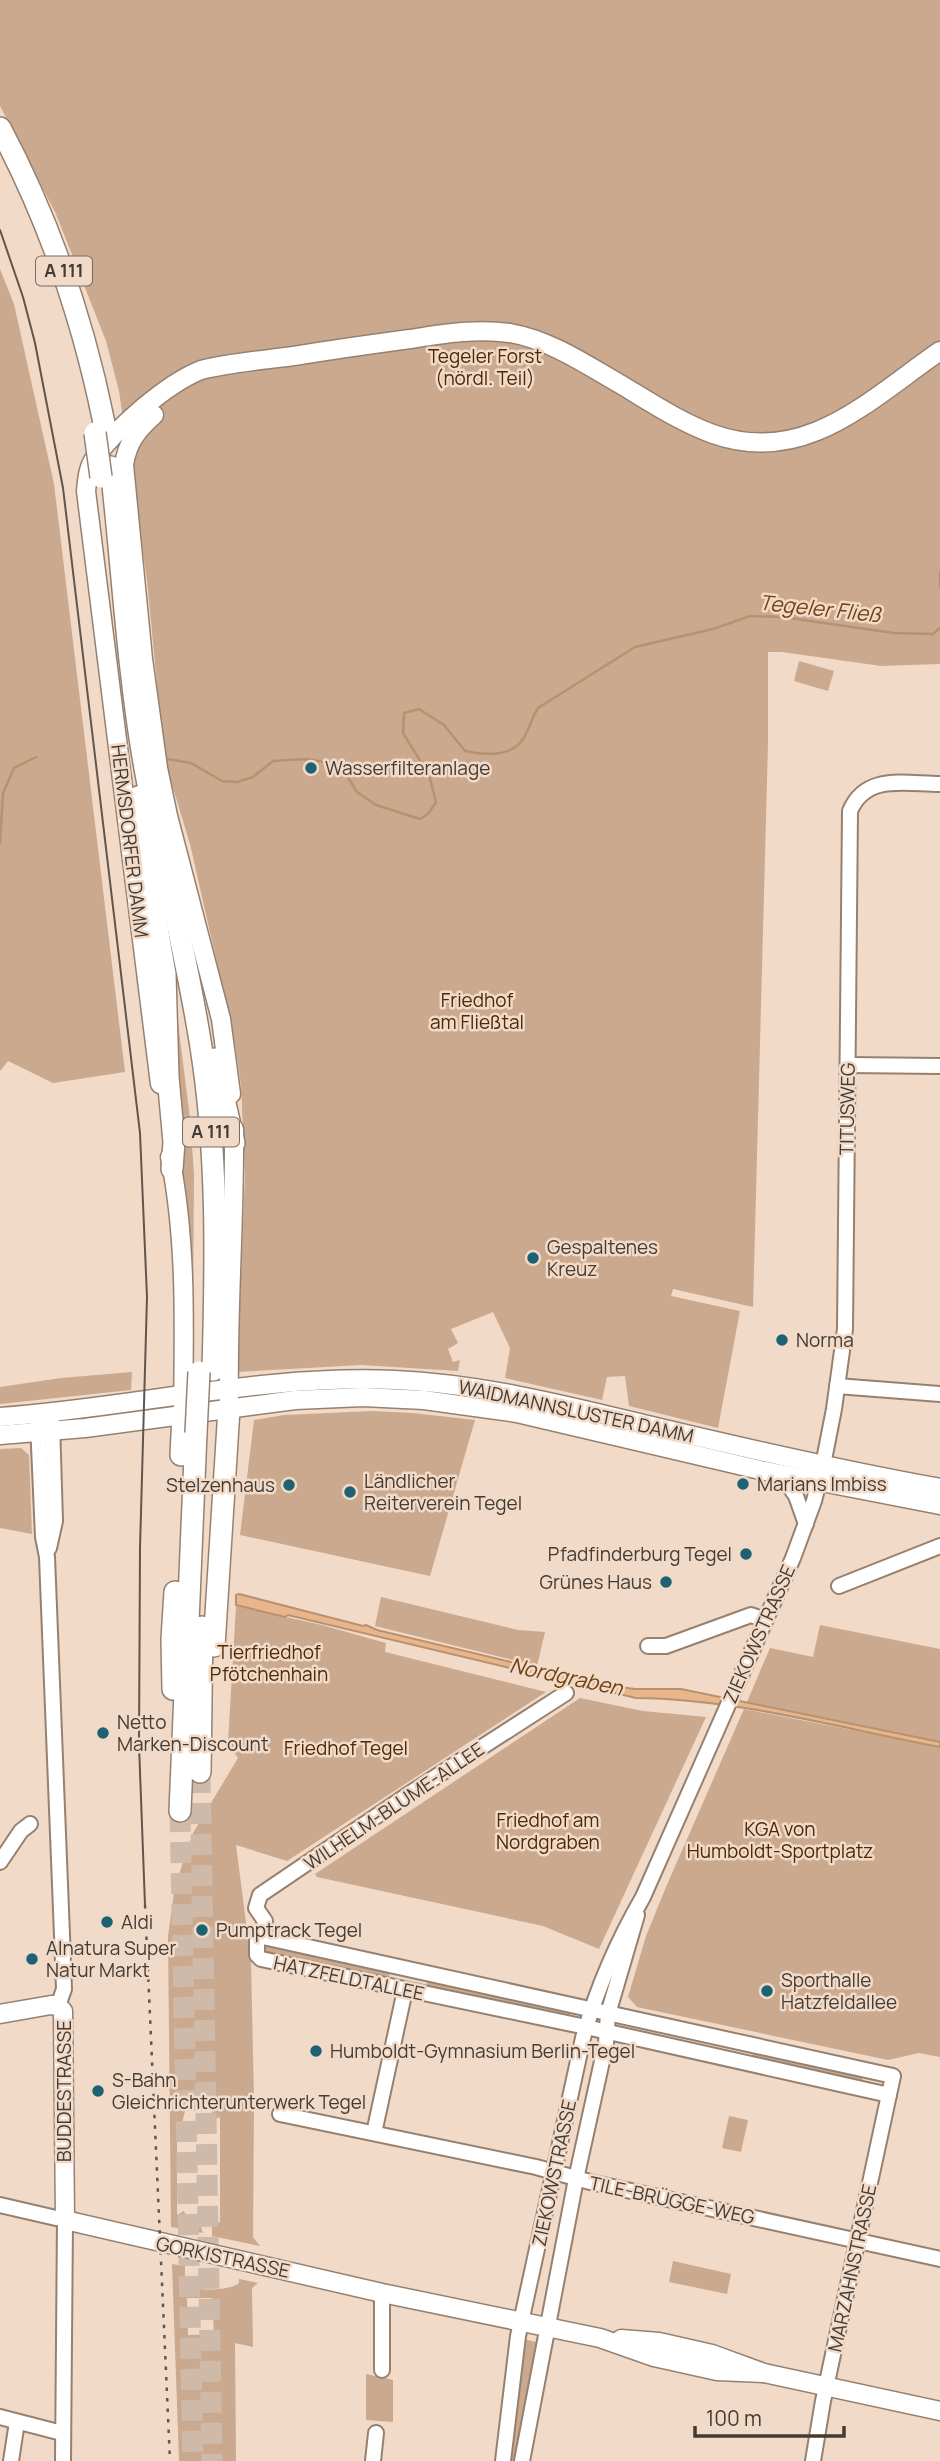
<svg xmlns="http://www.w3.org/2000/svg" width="940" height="2461" font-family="Manrope,sans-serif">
  <rect width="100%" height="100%" fill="#f2dac8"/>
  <g fill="#cba98e" fill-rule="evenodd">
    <polygon points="0,0 940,0 940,664 881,666 782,652 768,652 768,743 753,1307 673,1289 671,1296 740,1311 718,1428 629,1406 625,1376 607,1377 602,1400 505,1378 510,1348 493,1312 451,1329 458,1343 448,1349 453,1362 460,1360 458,1371 361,1365 237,1372 245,1176 241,1085 234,1038 190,844 164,758 147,580 119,391 106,341 56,214 0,106"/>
    <polygon points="0,269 14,304 54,484 125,1072 53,1083 8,1061 0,1071"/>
    <polygon points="799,661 834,671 828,691 794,681"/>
    <polygon points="178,1023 190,1118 194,1174 193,1311 191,1311 176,1140 175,1024"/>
    <polygon points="132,1372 131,1390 0,1404 0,1387 61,1378"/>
    <polygon points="372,1411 413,1413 475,1420 430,1576 240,1535 254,1420 284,1415"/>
    <polygon points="21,1448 29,1455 32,1534 0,1528 0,1449"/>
    <polygon points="381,1597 518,1630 545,1632 537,1666 375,1626"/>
    <polygon points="236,1606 322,1625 386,1643 385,1652 546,1692 287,1861 236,1845 251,1961 254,2101 253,2237 260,2246 212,2236 212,2227 220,2222 220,2117 212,2120 212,2110 185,2111 182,2123 177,2126 177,2215 184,2211 187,2219 201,2227 203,2233 171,2227 168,1936 175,1886 193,1833 238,1758 228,1743"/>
    <polygon points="820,1625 940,1649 940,1742 747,1702 770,1648 813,1657"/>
    <polygon points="580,1698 643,1711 706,1717 599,1949 543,1926 317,1877 315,1874"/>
    <polygon points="744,1709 940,1747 940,2057 919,2053 888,2060 637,2007 628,1997 646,1936 666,1887"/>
    <polygon points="260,1944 390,1972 388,1981 260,1953"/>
    <polygon points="427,1981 571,2013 569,2020 426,1989"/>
    <polygon points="754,2049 864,2073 862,2081 752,2058"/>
    <polygon points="729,2116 748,2120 741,2152 722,2148"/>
    <polygon points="673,2261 731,2274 727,2294 669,2282"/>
    <path d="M172,2264L185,2266C185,2272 184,2279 188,2284C195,2293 232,2290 239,2283V2279L258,2283L252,2288L253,2347L235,2343L236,2461H179ZM187,2298H212L214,2334L188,2335Z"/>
    <polygon points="524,2339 540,2343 518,2461 507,2461"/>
    <polygon points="366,2374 393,2380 393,2422 366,2420"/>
  </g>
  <path fill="#e9b68c" stroke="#b89171" stroke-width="2" d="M239,1594L363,1626L366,1625L377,1630L612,1686L635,1689H681L940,1742V1747C840,1728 738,1699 636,1698L288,1615L285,1617L236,1605V1595Z"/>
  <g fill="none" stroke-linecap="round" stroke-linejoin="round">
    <g stroke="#b89171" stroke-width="2.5">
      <polyline points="940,572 940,587"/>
      <path d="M168,759L191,763L222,781L237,782L253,777L273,761L306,759L331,763L344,771L357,792L376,805L420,819L428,814L436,802L429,775L403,733L404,713L419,709L444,725L465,751C484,755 511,758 523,739C529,730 532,717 538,708L635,647L713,629L750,616L782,617L894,633L933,634L940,628"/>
      <polyline points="0,843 3,793 14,768 36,757"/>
    </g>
    <g stroke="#cfbaaa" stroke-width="21" stroke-dasharray="21 10" stroke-linecap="butt">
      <polyline points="200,1772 212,2461"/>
      <polyline points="180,1811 193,2461"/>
    </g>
    <defs>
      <g id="minor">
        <polyline points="848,1065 940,1066"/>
        <polyline points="837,1386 940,1394"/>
        <polyline points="38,1423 43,1537 47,1557 62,1935 64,1989 58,2006"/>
        <polyline points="781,1474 796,1496 806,1524"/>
        <polyline points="49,1548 55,1521 52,1422"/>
        <polyline points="839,1586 940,1546"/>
        <polyline points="648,1646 666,1646 751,1615 765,1620"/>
        <polyline points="0,1862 21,1831 30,1824"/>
        <polyline points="263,1937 893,2076 823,2401 813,2461"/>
        <polyline points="263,1937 257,1941 257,1955 261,1959 586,2027 889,2095"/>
        <polyline points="263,1937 265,1921 256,1908 260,1895 409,1794 566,1693"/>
        <polyline points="280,2114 536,2167 590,2182 940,2259"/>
        <polyline points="374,2133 405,1990"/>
        <polyline points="0,2205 56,2218"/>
        <polyline points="382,2370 382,2293"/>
        <polyline points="0,2417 62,2433"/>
        <polyline points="11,2461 17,2422"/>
        <polyline points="63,2461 65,2220"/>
        <polyline points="373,2461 376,2433"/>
        <path d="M503,2461L518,2336L583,2038C597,1988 617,1942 643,1897L793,1558L814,1501L823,1465L834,1409L845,1329L850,811C866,773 906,784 940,784"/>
        <polyline points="522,2461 576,2179 606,2043 608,2014 637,1915"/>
      </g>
      <g id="major">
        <path d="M154,415C137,430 127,443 124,465L143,659L158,768L168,816L221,1019L231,1094"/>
        <path d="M160,1084L86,491C87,480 88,468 94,459C116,428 166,384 201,370C233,362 267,360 300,355C336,349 373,344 410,339C442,334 477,328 510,333C550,340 585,364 620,384C650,402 680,422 713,434C805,467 870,399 940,351"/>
        <path d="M170,1157C187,1242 184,1329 183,1415"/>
        <path d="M229,1409C227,1315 235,1222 234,1129"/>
        <path d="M0,1417C132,1408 262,1374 395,1380C485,1384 573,1407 660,1428C753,1450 846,1471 940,1488"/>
        <polyline points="0,1435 85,1428 295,1400 363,1397 424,1400 517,1413 760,1470 940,1505"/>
        <polyline points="0,2014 51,2005 58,2006 63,2011 65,2220 382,2293 600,2338 654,2357 717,2371 764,2373"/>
        <polyline points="621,2339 659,2342 712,2354 764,2373 940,2411"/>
      </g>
      <g id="highway">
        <path d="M0,128C50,222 83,319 104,423"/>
        <path d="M111,467C122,563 127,661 143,757C160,854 186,950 201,1047C218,1154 216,1262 213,1370"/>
        <polyline points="138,797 143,845 165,974 168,1077 174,1142 172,1169"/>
        <polyline points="215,1059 234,1143"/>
        <polyline points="181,1455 183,1415"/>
        <polyline points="214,1646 229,1409"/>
        <polyline points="173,1689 172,1639 175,1592"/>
        <polyline points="200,1772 202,1627"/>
        <polyline points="180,1811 196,1433"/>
      </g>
    </defs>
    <use href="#minor" stroke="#968170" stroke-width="18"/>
    <use href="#major" stroke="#968170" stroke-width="21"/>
    <use href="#highway" stroke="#968170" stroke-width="24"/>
    <use href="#minor" stroke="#fff" stroke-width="14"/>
    <use href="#major" stroke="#fff" stroke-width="18"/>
    <use href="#highway" stroke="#fff" stroke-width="21"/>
    <polyline stroke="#61554c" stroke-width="2" points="0,230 23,297 35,343 63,488 140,1133 147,1297 140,1548 139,1745 145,1905"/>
    <polyline stroke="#61554c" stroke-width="2.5" stroke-dasharray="3.5 7" stroke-linecap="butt" points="145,1905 170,2461"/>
    <defs>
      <g id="highway-bridge">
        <polyline points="95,433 101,477"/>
        <polyline points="196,1433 199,1372"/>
      </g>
    </defs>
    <use href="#highway-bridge" stroke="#968170" stroke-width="24" stroke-linecap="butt"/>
    <use href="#highway-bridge" stroke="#fff" stroke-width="21"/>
  </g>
  <g fill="#1c6273" stroke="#f2dac8" stroke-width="2.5">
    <circle cx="311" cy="768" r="7"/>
    <circle cx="533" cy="1258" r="7"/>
    <circle cx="782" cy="1340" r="7"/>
    <circle cx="743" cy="1484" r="7"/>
    <circle cx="289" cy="1485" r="7"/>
    <circle cx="350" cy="1492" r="7"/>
    <circle cx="746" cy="1554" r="7"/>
    <circle cx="666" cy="1582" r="7"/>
    <circle cx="103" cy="1733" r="7"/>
    <circle cx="107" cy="1922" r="7"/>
    <circle cx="202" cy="1930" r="7"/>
    <circle cx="32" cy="1959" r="7"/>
    <circle cx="767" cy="1991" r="7"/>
    <circle cx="316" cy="2051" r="7"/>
    <circle cx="98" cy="2091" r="7"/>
  </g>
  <g text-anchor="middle" stroke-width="5" stroke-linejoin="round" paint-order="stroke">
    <g fill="#f2dac8" stroke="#786b60" stroke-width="2">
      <rect x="36" y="256.5" width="56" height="29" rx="5"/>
      <rect x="183" y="1117.5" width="56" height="29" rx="5"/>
    </g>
    <g font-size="18" font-weight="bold" fill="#443b33">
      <text x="64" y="277">A 111</text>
      <text x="211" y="1138">A 111</text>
    </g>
    <g font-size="19" fill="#4b2908" stroke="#f2dac8">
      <text x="485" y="363">Tegeler Forst<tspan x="485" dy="22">(nördl. Teil)</tspan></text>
      <text x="477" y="1007">Friedhof<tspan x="477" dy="22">am Fließtal</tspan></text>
      <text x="269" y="1659">Tierfriedhof<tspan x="269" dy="22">Pfötchenhain</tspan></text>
      <text x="346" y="1755">Friedhof Tegel</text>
      <text x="548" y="1827">Friedhof am<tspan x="548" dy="22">Nordgraben</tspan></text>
      <text x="780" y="1836">KGA von<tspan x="780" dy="22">Humboldt-Sportplatz</tspan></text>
    </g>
    <g font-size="19" fill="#443b33" stroke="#f2dac8" text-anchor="start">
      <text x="325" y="775">Wasserfilteranlage</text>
      <text x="547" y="1254">Gespaltenes<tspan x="547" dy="22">Kreuz</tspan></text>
      <text x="796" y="1347">Norma</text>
      <text x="364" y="1488">Ländlicher<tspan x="364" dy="22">Reiterverein Tegel</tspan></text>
      <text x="757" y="1491">Marians Imbiss</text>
      <text x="275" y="1492" text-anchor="end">Stelzenhaus</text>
      <text x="732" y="1561" text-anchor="end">Pfadfinderburg Tegel</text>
      <text x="652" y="1589" text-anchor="end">Grünes Haus</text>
      <text x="117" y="1729">Netto<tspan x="117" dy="22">Marken-Discount</tspan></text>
      <text x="121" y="1929">Aldi</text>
      <text x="216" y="1937">Pumptrack Tegel</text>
      <text x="46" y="1955">Alnatura Super<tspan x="46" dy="22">Natur Markt</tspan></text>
      <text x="781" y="1987">Sporthalle<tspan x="781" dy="22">Hatzfeldallee</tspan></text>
      <text x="330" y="2058">Humboldt-Gymnasium Berlin-Tegel</text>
      <text x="112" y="2087">S-Bahn<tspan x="112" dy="22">Gleichrichterunterwerk Tegel</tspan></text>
    </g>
    <g font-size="19" fill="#443b33" stroke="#f2dac8">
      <text transform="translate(130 841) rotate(83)" y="7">HERMSDORFER DAMM</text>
      <text transform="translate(847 1109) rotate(-89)" y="7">TITUSWEG</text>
      <text transform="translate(576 1411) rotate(12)" y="7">WAIDMANNSLUSTER DAMM</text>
      <text transform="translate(759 1634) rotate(-66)" y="7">ZIEKOWSTRASSE</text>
      <text transform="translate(394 1806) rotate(-34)" y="7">WILHELM-BLUME-ALLEE</text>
      <text transform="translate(349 1978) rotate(12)" y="7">HATZFELDTALLEE</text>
      <text transform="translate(64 2091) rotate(-90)" y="7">BUDDESTRASSE</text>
      <text transform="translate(554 2173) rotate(-78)" y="7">ZIEKOWSTRASSE</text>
      <text transform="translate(672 2200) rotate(12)" y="7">TILE-BRÜGGE-WEG</text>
      <text transform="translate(223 2257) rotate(12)" y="7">GORKISTRASSE</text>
      <text transform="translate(852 2268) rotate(-78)" y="7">MARZAHNSTRASSE</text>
    </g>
    <g font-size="21" font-style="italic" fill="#734213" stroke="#f2dac8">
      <text transform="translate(820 609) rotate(6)" y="7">Tegeler Fließ</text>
      <text transform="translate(566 1677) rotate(12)" y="7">Nordgraben</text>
    </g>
  </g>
  <path d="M695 2426v10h149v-10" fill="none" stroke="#443b33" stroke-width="3.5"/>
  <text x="706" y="2426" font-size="21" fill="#443b33" stroke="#f2dac8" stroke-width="5" paint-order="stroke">100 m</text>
</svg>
